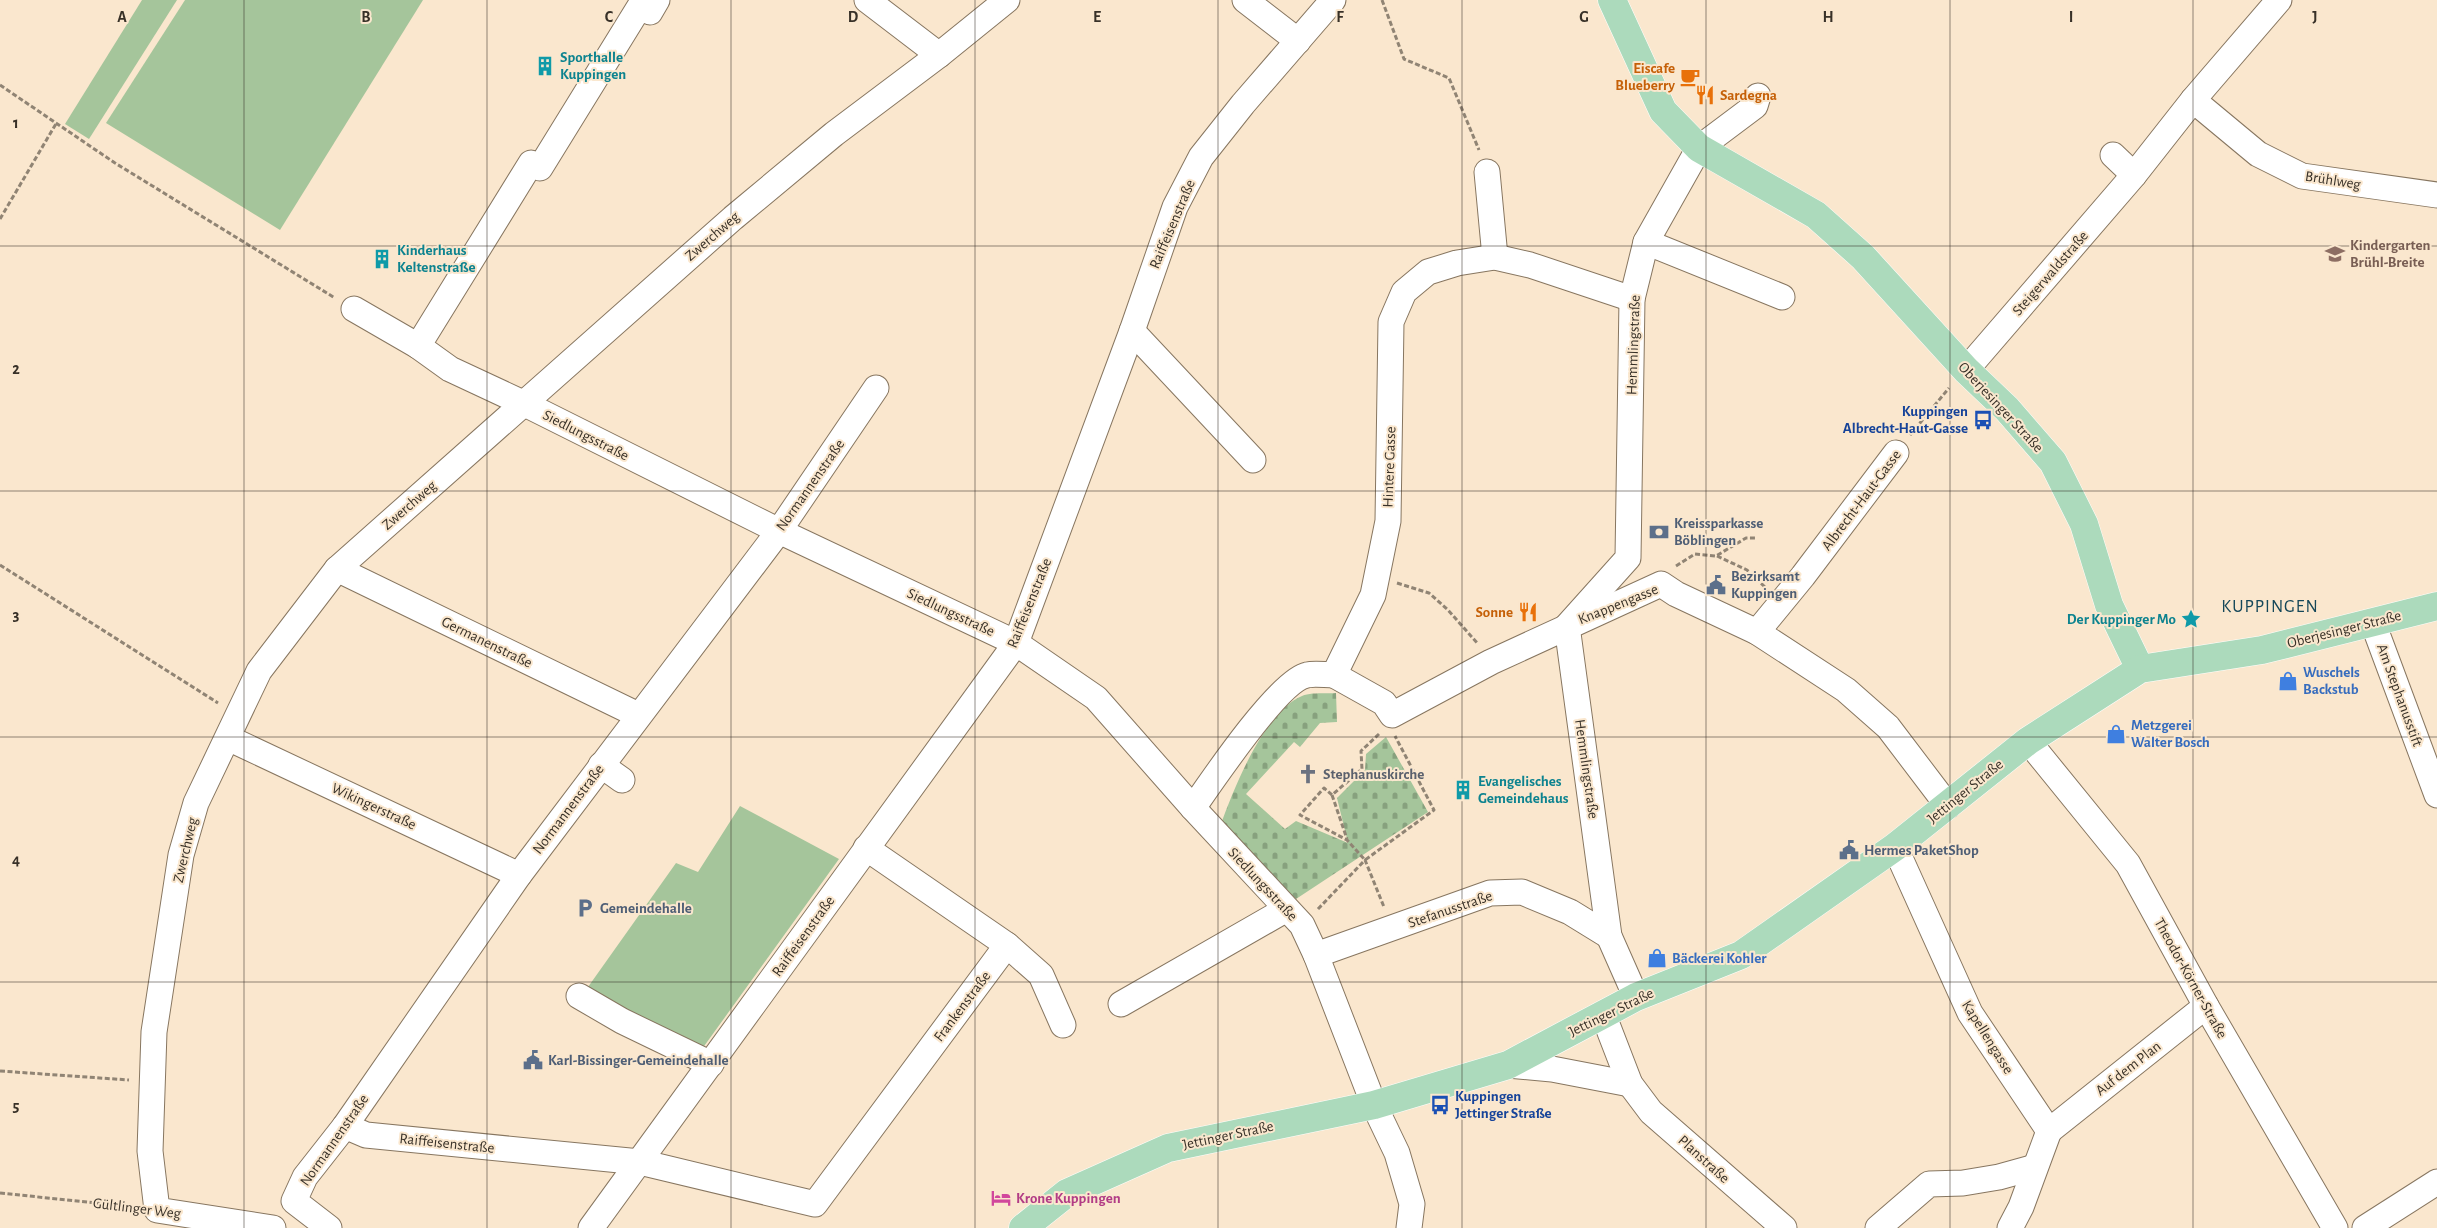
<svg xmlns="http://www.w3.org/2000/svg" width="2437" height="1228" font-family="'Alegreya Sans',sans-serif">
  <defs>
    <pattern id="cemetery-stones" width="16" height="16" patternUnits="userSpaceOnUse" patternTransform="scale(1.25)"><rect width="16" height="16" fill="#a5c59b"/><path d="M2 7V4a2 2 0 0 1 4 0v3zM10 15v-3a2 2 0 0 1 4 0v3z" fill="#87a17e"/></pattern>
  </defs>
  <rect width="100%" height="100%" fill="#fae7ce"/>
  <g fill="#a5c59b">
    <polygon points="142,0 177,0 89,139 65,124"/>
    <polygon points="185,0 423,0 280,230 106,123"/>
    <polygon points="740,806 839,859 702,1049 628,1012 588,987 676,863 698,872"/>
  </g>
  <path fill="url(#cemetery-stones)" d="M1336,693L1337,722L1320,723L1300,747L1294,742L1246,794L1285,829L1296,821L1348,843L1337,798L1365,770L1366,754L1386,737L1428,812L1296,899L1221,824C1234,788 1264,712 1302,696C1311,692 1326,694 1336,693Z"/>
  <g fill="none" stroke-linecap="round" stroke-linejoin="round">
    <defs>
      <g id="minor">
        <polyline points="867,0 939,55"/>
        <polyline points="1245,0 1298,41"/>
        <polyline points="2193,100 2258,154 2302,176 2437,195"/>
        <polyline points="2113,155 2134,175 2193,100 2279,0"/>
        <polyline points="1487,172 1495,257"/>
        <polyline points="1646,242 1782,297"/>
        <polyline points="354,309 418,346 450,369 525,404 779,531 1016,643 1096,698 1193,808 1302,925 1316,955 1374,1105 1397,1153 1412,1204 1409,1228"/>
        <polyline points="1132,331 1253,460"/>
        <polyline points="418,346 531,163 540,168 640,6 650,12 657,0"/>
        <polyline points="1966,370 2134,175"/>
        <polyline points="337,569 638,715"/>
        <polyline points="2373,623 2437,795"/>
        <polyline points="1757,632 1803,576 1896,453"/>
        <polyline points="1334,675 1384,703 1392,715 1491,662 1661,584 1676,594 1757,632 1846,690 1888,727 1948,806"/>
        <polyline points="228,738 519,875"/>
        <polyline points="2028,741 2128,864 2206,1006 2335,1228"/>
        <polyline points="601,765 622,780"/>
        <path d="M1193,808C1211,782 1280,680 1307,675C1315,673 1325,675 1334,675L1373,595L1388,521L1391,322L1404,292L1428,272L1457,263L1495,257L1530,265L1632,299"/>
        <polyline points="1895,847 1970,1013 2049,1131 2021,1207 2010,1228"/>
        <polyline points="1007,945 1041,975 1063,1025"/>
        <polyline points="1316,955 1490,893 1522,892 1570,912 1609,936"/>
        <polyline points="579,996 622,1021 711,1064"/>
        <polyline points="1636,997 1609,936 1567,626 1628,558 1632,299 1646,242 1699,148 1755,106 1758,96"/>
        <polyline points="1121,1004 1285,910"/>
        <polyline points="1603,1014 1630,1084 1651,1112 1784,1228"/>
        <polyline points="1508,1065 1552,1069 1630,1084"/>
        <polyline points="345,1126 366,1135 640,1162 815,1204 1007,945 866,848"/>
        <polyline points="2049,1131 2206,1006"/>
        <polyline points="273,1228 157,1210 150,1151 154,1032 181,855 196,803 259,671 337,569 733,218 834,134 939,55 1007,0"/>
        <polyline points="329,1228 294,1201 305,1177 345,1126 519,875 779,531 876,388"/>
        <polyline points="591,1228 1016,643 1132,331 1175,207 1201,157 1243,104 1333,0"/>
        <polyline points="1878,1228 1929,1184 1963,1183 1999,1177 2035,1167"/>
        <polyline points="2365,1228 2437,1182"/>
      </g>
      <g id="major">
        <polyline points="1612,0 1663,111 1699,148 1816,215 1863,257 1966,370 2007,409 2053,462 2084,524 2109,605 2140,669"/>
        <polyline points="1023,1228 1067,1193 1168,1148 1374,1105 1508,1065 1636,997 1741,955 1895,847 2028,741 2140,669 2262,650 2437,606"/>
      </g>
    </defs>
    <use href="#minor" stroke="#877660" stroke-width="27"/>
    <use href="#major" stroke="#fff" stroke-width="29"/>
    <g stroke="#908474" stroke-width="3" stroke-dasharray="5 2.5" stroke-linecap="butt">
      <polyline points="1382,0 1404,59 1449,78 1479,150"/>
      <polyline points="0,85 115,163 335,298"/>
      <polyline points="0,219 57,122"/>
      <polyline points="1910,435 1949,388"/>
      <polyline points="1717,556 1747,570 1765,587"/>
      <polyline points="0,565 218,703"/>
      <polyline points="1676,566 1695,554 1716,556 1746,538 1756,538"/>
      <polyline points="1397,583 1429,593 1448,610 1478,644"/>
      <polyline points="1379,734 1361,751 1362,769 1332,795 1324,788 1300,815 1347,840 1365,860 1434,810 1395,736"/>
      <polyline points="1332,795 1347,839"/>
      <polyline points="1318,909 1365,860 1384,907"/>
      <polyline points="0,1071 129,1080"/>
      <polyline points="0,1193 135,1207"/>
    </g>
    <use href="#minor" stroke="#fff" stroke-width="25"/>
    <use href="#major" stroke="#acdabc" stroke-width="28"/>
  </g>
  <path fill="none" stroke="#383128" stroke-width="1" stroke-opacity="0.55" d="M244,0V1228M487,0V1228M731,0V1228M975,0V1228M1218,0V1228M1462,0V1228M1706,0V1228M1950,0V1228M2193,0V1228M0,246H2437M0,491H2437M0,737H2437M0,982H2437"/>
  <defs>
    <symbol id="building-bare" viewBox="-9 -9 18 18"><path d="M-4-6H4V6H1V3H-1V6H-4ZM-2.5-4.3h1.7v1.8h-1.7ZM.8-4.3h1.7v1.8H.8ZM-2.5-1h1.7V.8h-1.7ZM.8-1h1.7V.8H.8Z" fill="#0f9aa8" stroke="#fae7ce" stroke-width="2.5" paint-order="stroke"/></symbol>
    <symbol id="cafe-bare" viewBox="-9 -9 18 18"><path d="M-5.5-4.5H6V0H3Q3 3.5 0 3.5H-2.5Q-5.5 3.5-5.5 0ZM3-3.2v2h1.7v-2ZM-6 4.5H4V6H-6Z" fill="#e8710a" stroke="#fae7ce" stroke-width="2.5" paint-order="stroke"/></symbol>
    <symbol id="restaurant-bare" viewBox="-9 -9 18 18"><path d="M-5-6h1v4h1v-4h1v4h1v-4h1v5L-1.5 .5V6h-2V.5L-5-1ZM5-6V6H3V1.5H1.5Q1.5-4 5-6Z" fill="#e8710a" stroke="#fae7ce" stroke-width="2.5" paint-order="stroke"/></symbol>
    <symbol id="school-bare" viewBox="-9 -9 18 18"><path d="M0-5L7-2L0 1L-7-2ZM-4 1L0 2.5L4 1V4Q0 6-4 4Z" fill="#8d6e63" stroke="#fae7ce" stroke-width="2.5" paint-order="stroke"/></symbol>
    <symbol id="bus-bare" viewBox="-9 -9 18 18"><path d="M-5-6H5V4H4V6H2V4H-2V6H-4V4H-5ZM-3.5-4V0h7V-4ZM-3.5 1.2v1.5H-2V1.2ZM2 1.2v1.5H3.5V1.2Z" fill="#1a4fb4" stroke="#fae7ce" stroke-width="2.5" paint-order="stroke"/></symbol>
    <symbol id="bank-bare" viewBox="-9 -9 18 18"><path d="M-6-4H6V4H-6ZM0-2.3a2.3 2.3 0 1 0 0 4.6a2.3 2.3 0 1 0 0-4.6Z" fill="#5c6f8a" stroke="#fae7ce" stroke-width="2.5" paint-order="stroke"/></symbol>
    <symbol id="civic-bare" viewBox="-9 -9 18 18"><path d="M-.6-6.5H3V-4.5H.6V-3L4-1V1h2V6H-6V1h2V-1L-.6-3ZM-1.2 2.5V6h2.4V2.5Z" fill="#5c6f8a" stroke="#fae7ce" stroke-width="2.5" paint-order="stroke"/></symbol>
    <symbol id="sight-bare" viewBox="-9 -9 18 18"><path d="M0-6L1.8-2.2L6-1.7L2.9 1.2L3.7 5.4L0 3.3L-3.7 5.4L-2.9 1.2L-6-1.7L-1.8-2.2Z" fill="#0f9aa8" stroke="#fae7ce" stroke-width="2.5" paint-order="stroke"/></symbol>
    <symbol id="shop-bare" viewBox="-9 -9 18 18"><path d="M-5-2.5h2.3a2.7 3.5 0 0 1 5.4 0H5L5.5 6h-11ZM-1.5-2.5h3a1.5 2.3 0 0 0-3 0Z" fill="#3f7fe0" stroke="#fae7ce" stroke-width="2.5" paint-order="stroke"/></symbol>
    <symbol id="church-bare" viewBox="-9 -9 18 18"><path d="M-1.2-6h2.4v3.5h3.3v2.4h-3.3V6h-2.4V-.1h-3.3v-2.4h3.3Z" fill="#6b7280" stroke="#fae7ce" stroke-width="2.5" paint-order="stroke"/></symbol>
    <symbol id="parking-bare" viewBox="-9 -9 18 18"><path d="M-3.5-5.5H1a3.5 3.5 0 0 1 0 7H-1V5.5H-3.5ZM-1-3.4V-.6H.8a1.4 1.4 0 0 0 0-2.8Z" fill="#5c6f8a" stroke="#fae7ce" stroke-width="2.5" paint-order="stroke"/></symbol>
    <symbol id="hotel-bare" viewBox="-9 -9 18 18"><path d="M-6-4.5h1.5V1H6V5H4.5V3h-9V5H-6ZM-4 0a1.8 1.8 0 1 1 3.6 0ZM.5 0V-2.5h3Q6-2.5 6 0Z" fill="#d1479c" stroke="#fae7ce" stroke-width="2.5" paint-order="stroke"/></symbol>
  </defs>
  <g fill-rule="evenodd">
    <use href="#building-bare" x="531" y="52" width="28" height="28"/>
    <use href="#cafe-bare" x="1676" y="63" width="28" height="28"/>
    <use href="#restaurant-bare" x="1691" y="81" width="28" height="28"/>
    <use href="#school-bare" x="2321" y="240" width="28" height="28"/>
    <use href="#building-bare" x="368" y="245" width="28" height="28"/>
    <use href="#bus-bare" x="1969" y="406" width="28" height="28"/>
    <use href="#bank-bare" x="1645" y="518" width="28" height="28"/>
    <use href="#civic-bare" x="1702" y="571" width="28" height="28"/>
    <use href="#restaurant-bare" x="1514" y="598" width="28" height="28"/>
    <use href="#sight-bare" x="2177" y="605" width="28" height="28"/>
    <use href="#shop-bare" x="2274" y="667" width="28" height="28"/>
    <use href="#shop-bare" x="2102" y="720" width="28" height="28"/>
    <use href="#church-bare" x="1294" y="760" width="28" height="28"/>
    <use href="#building-bare" x="1449" y="776" width="28" height="28"/>
    <use href="#civic-bare" x="1835" y="836" width="28" height="28"/>
    <use href="#parking-bare" x="571" y="894" width="28" height="28"/>
    <use href="#shop-bare" x="1643" y="944" width="28" height="28"/>
    <use href="#civic-bare" x="519" y="1046" width="28" height="28"/>
    <use href="#bus-bare" x="1426" y="1091" width="28" height="28"/>
    <use href="#hotel-bare" x="987" y="1184" width="28" height="28"/>
  </g>
  <g text-anchor="middle" stroke-width="4" stroke-linejoin="round" paint-order="stroke">
    <g font-size="15" font-weight="bold" fill="#0d838f" stroke="#fae7ce" text-anchor="start">
      <text x="560" y="62">Sporthalle<tspan x="560" dy="17">Kuppingen</tspan></text>
      <text x="397" y="255">Kinderhaus<tspan x="397" dy="17">Keltenstraße</tspan></text>
      <text x="2176" y="624" text-anchor="end">Der Kuppinger Mo</text>
      <text x="1478" y="786">Evangelisches<tspan x="1478" dy="17">Gemeindehaus</tspan></text>
    </g>
    <g font-size="15" font-weight="bold" fill="#c56008" stroke="#fae7ce" text-anchor="end">
      <text x="1675" y="73">Eiscafe<tspan x="1675" dy="17">Blueberry</tspan></text>
      <text x="1720" y="100" text-anchor="start">Sardegna</text>
      <text x="1513" y="617">Sonne</text>
    </g>
    <g font-size="15" fill="#383128" stroke="#fae7ce">
      <text transform="translate(2333 180) rotate(9)" y="5">Brühlweg</text>
      <text transform="translate(1172 224) rotate(-67)" y="5">Raiffeisenstraße</text>
      <text transform="translate(712 236) rotate(-41)" y="5">Zwerchweg</text>
      <text transform="translate(2050 273) rotate(-49)" y="5">Steigerwaldstraße</text>
      <text transform="translate(1633 345) rotate(-88)" y="5">Hemmlingstraße</text>
      <text transform="translate(2001 407) rotate(47)" y="5">Oberjesinger Straße</text>
      <text transform="translate(586 435) rotate(27)" y="5">Siedlungsstraße</text>
      <text transform="translate(1389 467) rotate(-88)" y="5">Hintere Gasse</text>
      <text transform="translate(810 485) rotate(-55)" y="5">Normannenstraße</text>
      <text transform="translate(1861 500) rotate(-53)" y="5">Albrecht-Haut-Gasse</text>
      <text transform="translate(409 505) rotate(-41)" y="5">Zwerchweg</text>
      <text transform="translate(1029 603) rotate(-68)" y="5">Raiffeisenstraße</text>
      <text transform="translate(1618 604) rotate(-22)" y="5">Knappengasse</text>
      <text transform="translate(951 612) rotate(25)" y="5">Siedlungsstraße</text>
      <text transform="translate(2344 629) rotate(-14)" y="5">Oberjesinger Straße</text>
      <text transform="translate(487 642) rotate(26)" y="5">Germanenstraße</text>
      <text transform="translate(2400 695) rotate(70)" y="5">Am Stephanusstift</text>
      <text transform="translate(1587 769) rotate(82)" y="5">Hemmlingstraße</text>
      <text transform="translate(1965 791) rotate(-39)" y="5">Jettinger Straße</text>
      <text transform="translate(374 806) rotate(25)" y="5">Wikingerstraße</text>
      <text transform="translate(568 809) rotate(-53)" y="5">Normannenstraße</text>
      <text transform="translate(185 850) rotate(-77)" y="5">Zwerchweg</text>
      <text transform="translate(1263 884) rotate(47)" y="5">Siedlungsstraße</text>
      <text transform="translate(1450 909) rotate(-19)" y="5">Stefanusstraße</text>
      <text transform="translate(803 936) rotate(-54)" y="5">Raiffeisenstraße</text>
      <text transform="translate(2191 978) rotate(61)" y="5">Theodor-Körner-Straße</text>
      <text transform="translate(962 1006) rotate(-53)" y="5">Frankenstraße</text>
      <text transform="translate(1611 1012) rotate(-26)" y="5">Jettinger Straße</text>
      <text transform="translate(1988 1037) rotate(58)" y="5">Kapellengasse</text>
      <text transform="translate(2128 1068) rotate(-38)" y="5">Auf dem Plan</text>
      <text transform="translate(1228 1135) rotate(-12)" y="5">Jettinger Straße</text>
      <text transform="translate(334 1140) rotate(-55)" y="5">Normannenstraße</text>
      <text transform="translate(447 1143) rotate(6)" y="5">Raiffeisenstraße</text>
      <text transform="translate(1704 1159) rotate(42)" y="5">Planstraße</text>
      <text transform="translate(137 1208) rotate(7)" y="5">Gültlinger Weg</text>
    </g>
    <g font-size="15" font-weight="bold" fill="#785e54" stroke="#fae7ce" text-anchor="start">
      <text x="2350" y="250">Kindergarten<tspan x="2350" dy="17">Brühl-Breite</tspan></text>
    </g>
    <g font-size="15" font-weight="bold" fill="#164399" stroke="#fae7ce" text-anchor="end">
      <text x="1968" y="416">Kuppingen<tspan x="1968" dy="17">Albrecht-Haut-Gasse</tspan></text>
      <text x="1455" y="1101" text-anchor="start">Kuppingen<tspan x="1455" dy="17">Jettinger Straße</tspan></text>
    </g>
    <g font-size="15" font-weight="bold" fill="#4e5e75" stroke="#fae7ce" text-anchor="start">
      <text x="1674" y="528">Kreissparkasse<tspan x="1674" dy="17">Böblingen</tspan></text>
      <text x="1731" y="581">Bezirksamt<tspan x="1731" dy="17">Kuppingen</tspan></text>
      <text x="1864" y="855">Hermes PaketShop</text>
      <text x="600" y="913">Gemeindehalle</text>
      <text x="548" y="1065">Karl-Bissinger-Gemeindehalle</text>
    </g>
    <g font-size="15" font-weight="bold" fill="#366cbe" stroke="#fae7ce" text-anchor="start">
      <text x="2303" y="677">Wuschels<tspan x="2303" dy="17">Backstub</tspan></text>
      <text x="2131" y="730">Metzgerei<tspan x="2131" dy="17">Walter Bosch</tspan></text>
      <text x="1672" y="963">Bäckerei Kohler</text>
    </g>
    <g font-size="15" font-weight="bold" fill="#5b616d" stroke="#fae7ce" text-anchor="start">
      <text x="1323" y="779">Stephanuskirche</text>
    </g>
    <g font-size="15" font-weight="bold" fill="#b23c85" stroke="#fae7ce" text-anchor="start">
      <text x="1016" y="1203">Krone Kuppingen</text>
    </g>
    <g font-size="18" letter-spacing="1" fill="#154759" stroke="#fae7ce">
      <text x="2270" y="612">KUPPINGEN</text>
    </g>
  </g>
  <g font-size="16" text-anchor="middle" font-weight="bold" fill="#383128" stroke="#fae7ce" stroke-width="4" stroke-linejoin="round" paint-order="stroke">
    <text x="122" y="22">A</text>
    <text x="366" y="22">B</text>
    <text x="609" y="22">C</text>
    <text x="853" y="22">D</text>
    <text x="1097" y="22">E</text>
    <text x="1340" y="22">F</text>
    <text x="1584" y="22">G</text>
    <text x="1828" y="22">H</text>
    <text x="2071" y="22">I</text>
    <text x="2315" y="22">J</text>
    <text x="16" y="128">1</text>
    <text x="16" y="374">2</text>
    <text x="16" y="620">3</text>
    <text x="16" y="865">4</text>
    <text x="16" y="1111">5</text>
  </g>
</svg>
